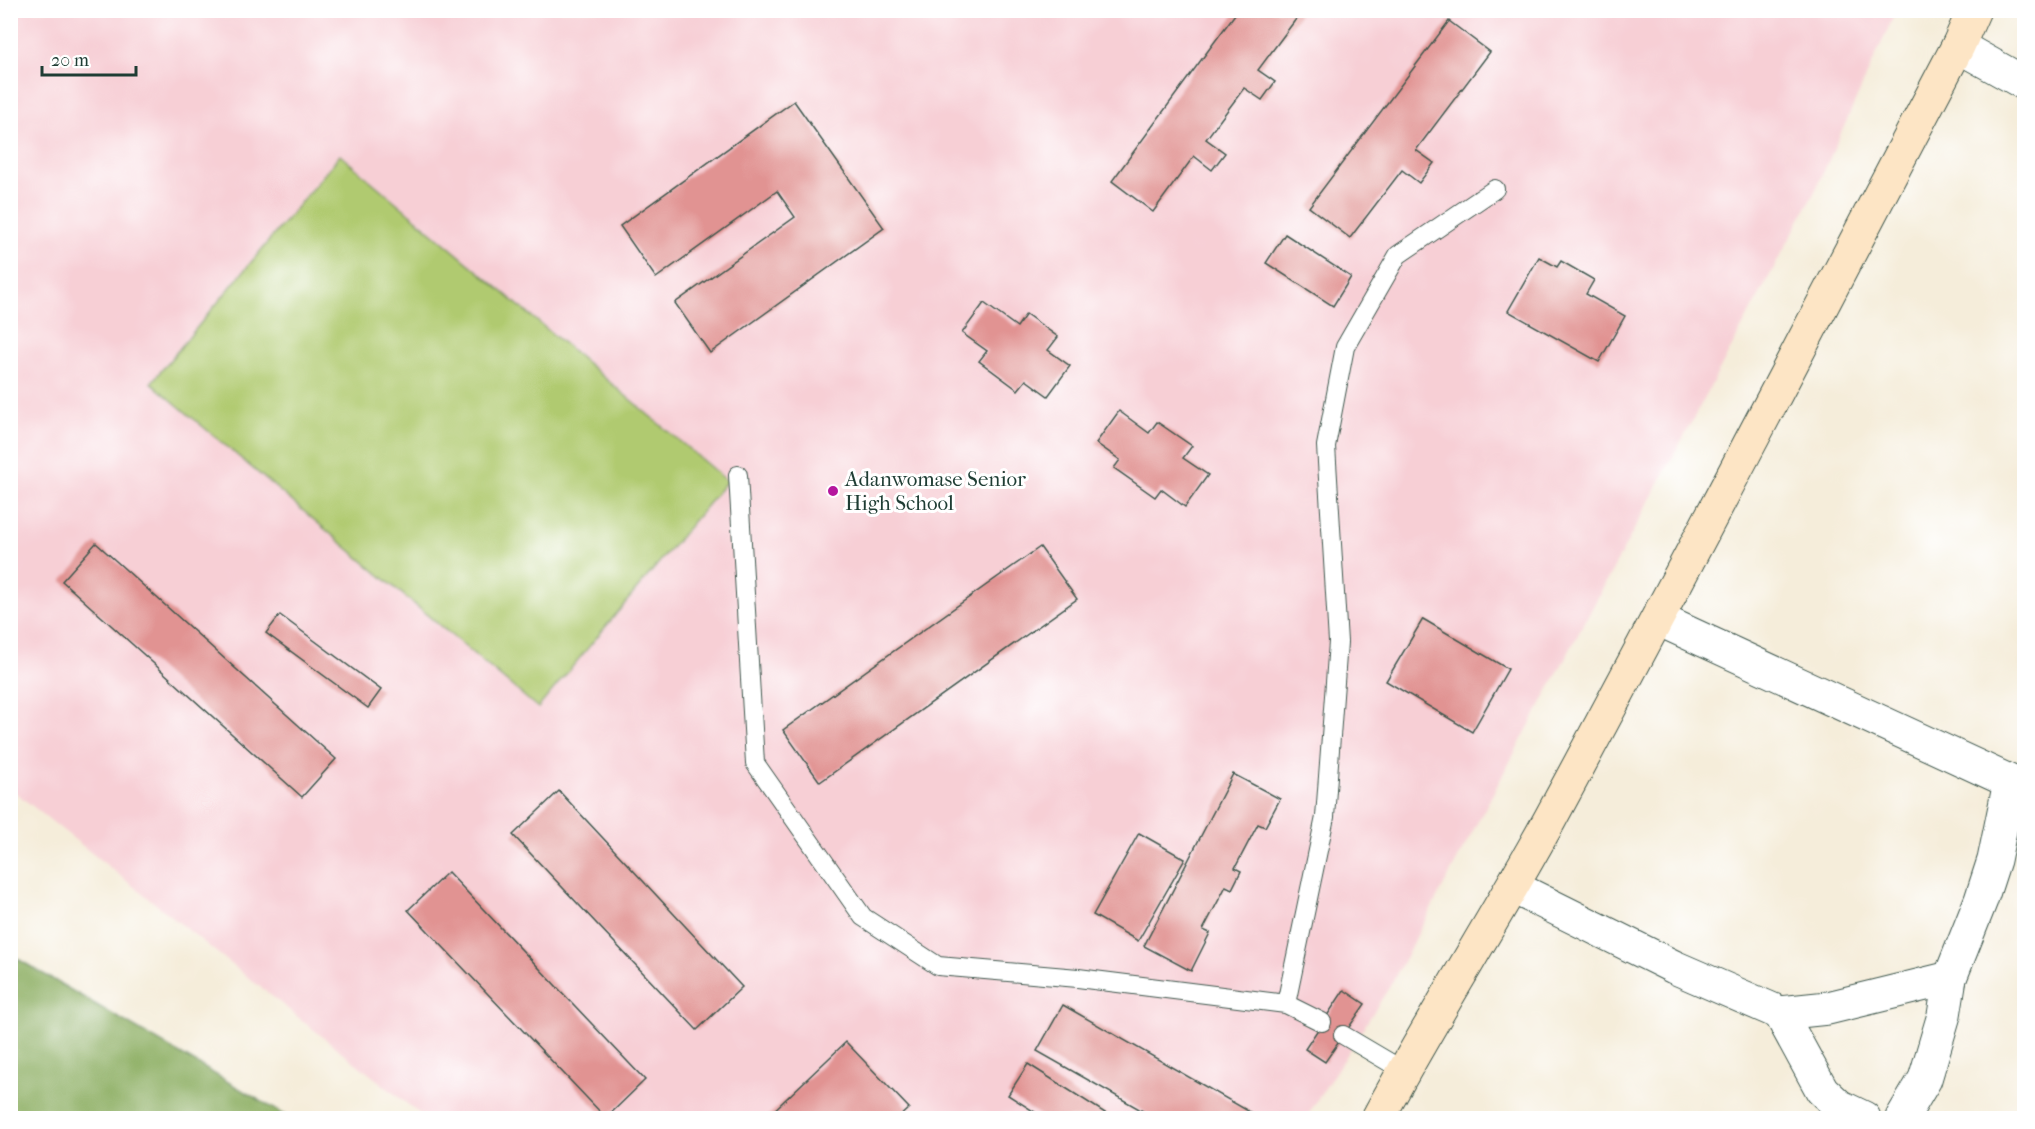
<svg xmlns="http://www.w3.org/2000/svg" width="2035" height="1129" font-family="'IM FELL French Canon',serif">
  <rect width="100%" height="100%" fill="#fff"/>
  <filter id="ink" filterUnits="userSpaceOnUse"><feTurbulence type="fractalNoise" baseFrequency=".0167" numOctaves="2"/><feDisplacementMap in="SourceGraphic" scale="12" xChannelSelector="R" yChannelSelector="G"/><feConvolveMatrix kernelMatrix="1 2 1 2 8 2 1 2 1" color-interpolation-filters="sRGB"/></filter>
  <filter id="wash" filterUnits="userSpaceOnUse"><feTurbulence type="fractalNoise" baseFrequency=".008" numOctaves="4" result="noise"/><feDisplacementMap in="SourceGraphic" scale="24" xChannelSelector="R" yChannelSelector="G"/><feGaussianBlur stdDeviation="1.35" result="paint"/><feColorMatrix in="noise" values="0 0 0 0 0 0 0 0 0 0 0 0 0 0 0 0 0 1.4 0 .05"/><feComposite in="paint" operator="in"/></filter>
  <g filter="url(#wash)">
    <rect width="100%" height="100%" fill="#f5edda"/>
    <polygon fill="#f7cfd5" points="10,11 1896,11 1814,193 1390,986 1306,1118 425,1118 11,789"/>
    <polygon fill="#b0ca6f" stroke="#688452" stroke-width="1.5" points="340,155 727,481 538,708 151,383"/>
    <polygon fill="#8cae62" stroke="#56764b" stroke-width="1.5" points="11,955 290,1118 11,1118"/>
    <g id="blocks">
      <g fill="#e19392">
        <polygon points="1238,10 1293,10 1299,15 1258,70 1275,82 1262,100 1244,88 1206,139 1225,153 1212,170 1194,156 1153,212 1112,181"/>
        <polygon points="1449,21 1490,52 1416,150 1434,163 1419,183 1402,170 1350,238 1309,207"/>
        <polygon points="794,101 884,228 710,353 675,303 795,217 777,191 656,278 620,226"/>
        <polygon points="1285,234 1351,277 1333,306 1266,263"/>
        <polygon points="1539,257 1557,267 1561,261 1594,280 1586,294 1625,316 1599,362 1508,311"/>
        <polygon points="984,303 1017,327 1026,314 1058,337 1048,350 1070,366 1048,396 1026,380 1018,390 979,361 987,351 962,333"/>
        <polygon points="1119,411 1149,433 1157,422 1192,446 1183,458 1208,475 1185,507 1161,489 1155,497 1114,468 1120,460 1096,443"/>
        <polygon points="96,543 336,759 302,797 62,581"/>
        <polygon points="1040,547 1077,599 820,782 783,730"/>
        <polygon points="280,615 381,690 368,708 266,633"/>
        <polygon points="1423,619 1508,669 1472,732 1386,681"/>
        <polygon points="1233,774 1280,799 1265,827 1258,824 1235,868 1241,871 1232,889 1226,886 1203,930 1210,933 1191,971 1144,946"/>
        <polygon points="559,791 742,987 697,1030 513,835"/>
        <polygon points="1139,833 1185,859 1138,941 1093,915"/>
        <polygon points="448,872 645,1080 606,1118 408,910"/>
        <polygon points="1344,990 1365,1004 1325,1062 1305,1049"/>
        <polygon points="1063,1005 1257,1116 1256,1118 1155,1118 1037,1051"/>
        <polygon points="846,1042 909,1108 898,1118 766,1118"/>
        <polygon points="1028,1064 1113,1118 1044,1118 1008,1095"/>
      </g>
    </g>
  </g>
  <g filter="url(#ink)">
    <use href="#blocks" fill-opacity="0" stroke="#3f574d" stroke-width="1.5"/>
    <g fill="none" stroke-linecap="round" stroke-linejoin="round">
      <defs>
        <g id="lane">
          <polyline points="738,475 755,763 863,917 938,966 1078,978 1286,1004 1322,1022"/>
          <polyline points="1286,1004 1325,817 1338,642 1326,446 1345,347 1398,255 1495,189"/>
          <polyline points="1343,1035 1404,1071"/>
        </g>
        <g id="street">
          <polyline points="1958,46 2024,83"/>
          <polyline points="1658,619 2024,788"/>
          <polyline points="1513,887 1674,967 1780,1013 1828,1008 1950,978"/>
          <polyline points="1780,1013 1822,1090 1839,1106 1864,1118"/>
          <polyline points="1902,1118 1925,1079 1944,1015 1950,978 1981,900 1994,860 2010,782"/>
        </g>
        <path id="secondary" d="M1378,1118C1432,1018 1494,921 1549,821C1688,564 1822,305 1958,46L1974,10"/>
      </defs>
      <use href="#lane" stroke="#3f574d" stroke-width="20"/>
      <use href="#street" stroke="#3f574d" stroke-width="35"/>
      <use href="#secondary" stroke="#3f574d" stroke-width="35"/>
      <use href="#lane" stroke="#fff" stroke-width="18"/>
      <use href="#street" stroke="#fff" stroke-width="33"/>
      <use href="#secondary" stroke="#fde5c5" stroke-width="33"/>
    </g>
  </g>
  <circle fill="#b5179e" stroke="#fff" stroke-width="2" cx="833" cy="491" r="6"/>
  <g text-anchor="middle" stroke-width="6" stroke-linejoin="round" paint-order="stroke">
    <g font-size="21" fill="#1f3d34" stroke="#fff" text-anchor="start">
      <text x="845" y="486">Adanwomase Senior<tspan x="845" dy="24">High School</tspan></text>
    </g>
  </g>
  <rect width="2035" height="1129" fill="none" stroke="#fff" stroke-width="36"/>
  <path d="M42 66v9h94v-9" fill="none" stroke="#1f3d34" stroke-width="3"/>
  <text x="51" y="66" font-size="18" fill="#1f3d34" stroke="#ffffff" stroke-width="4.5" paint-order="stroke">20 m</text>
</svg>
